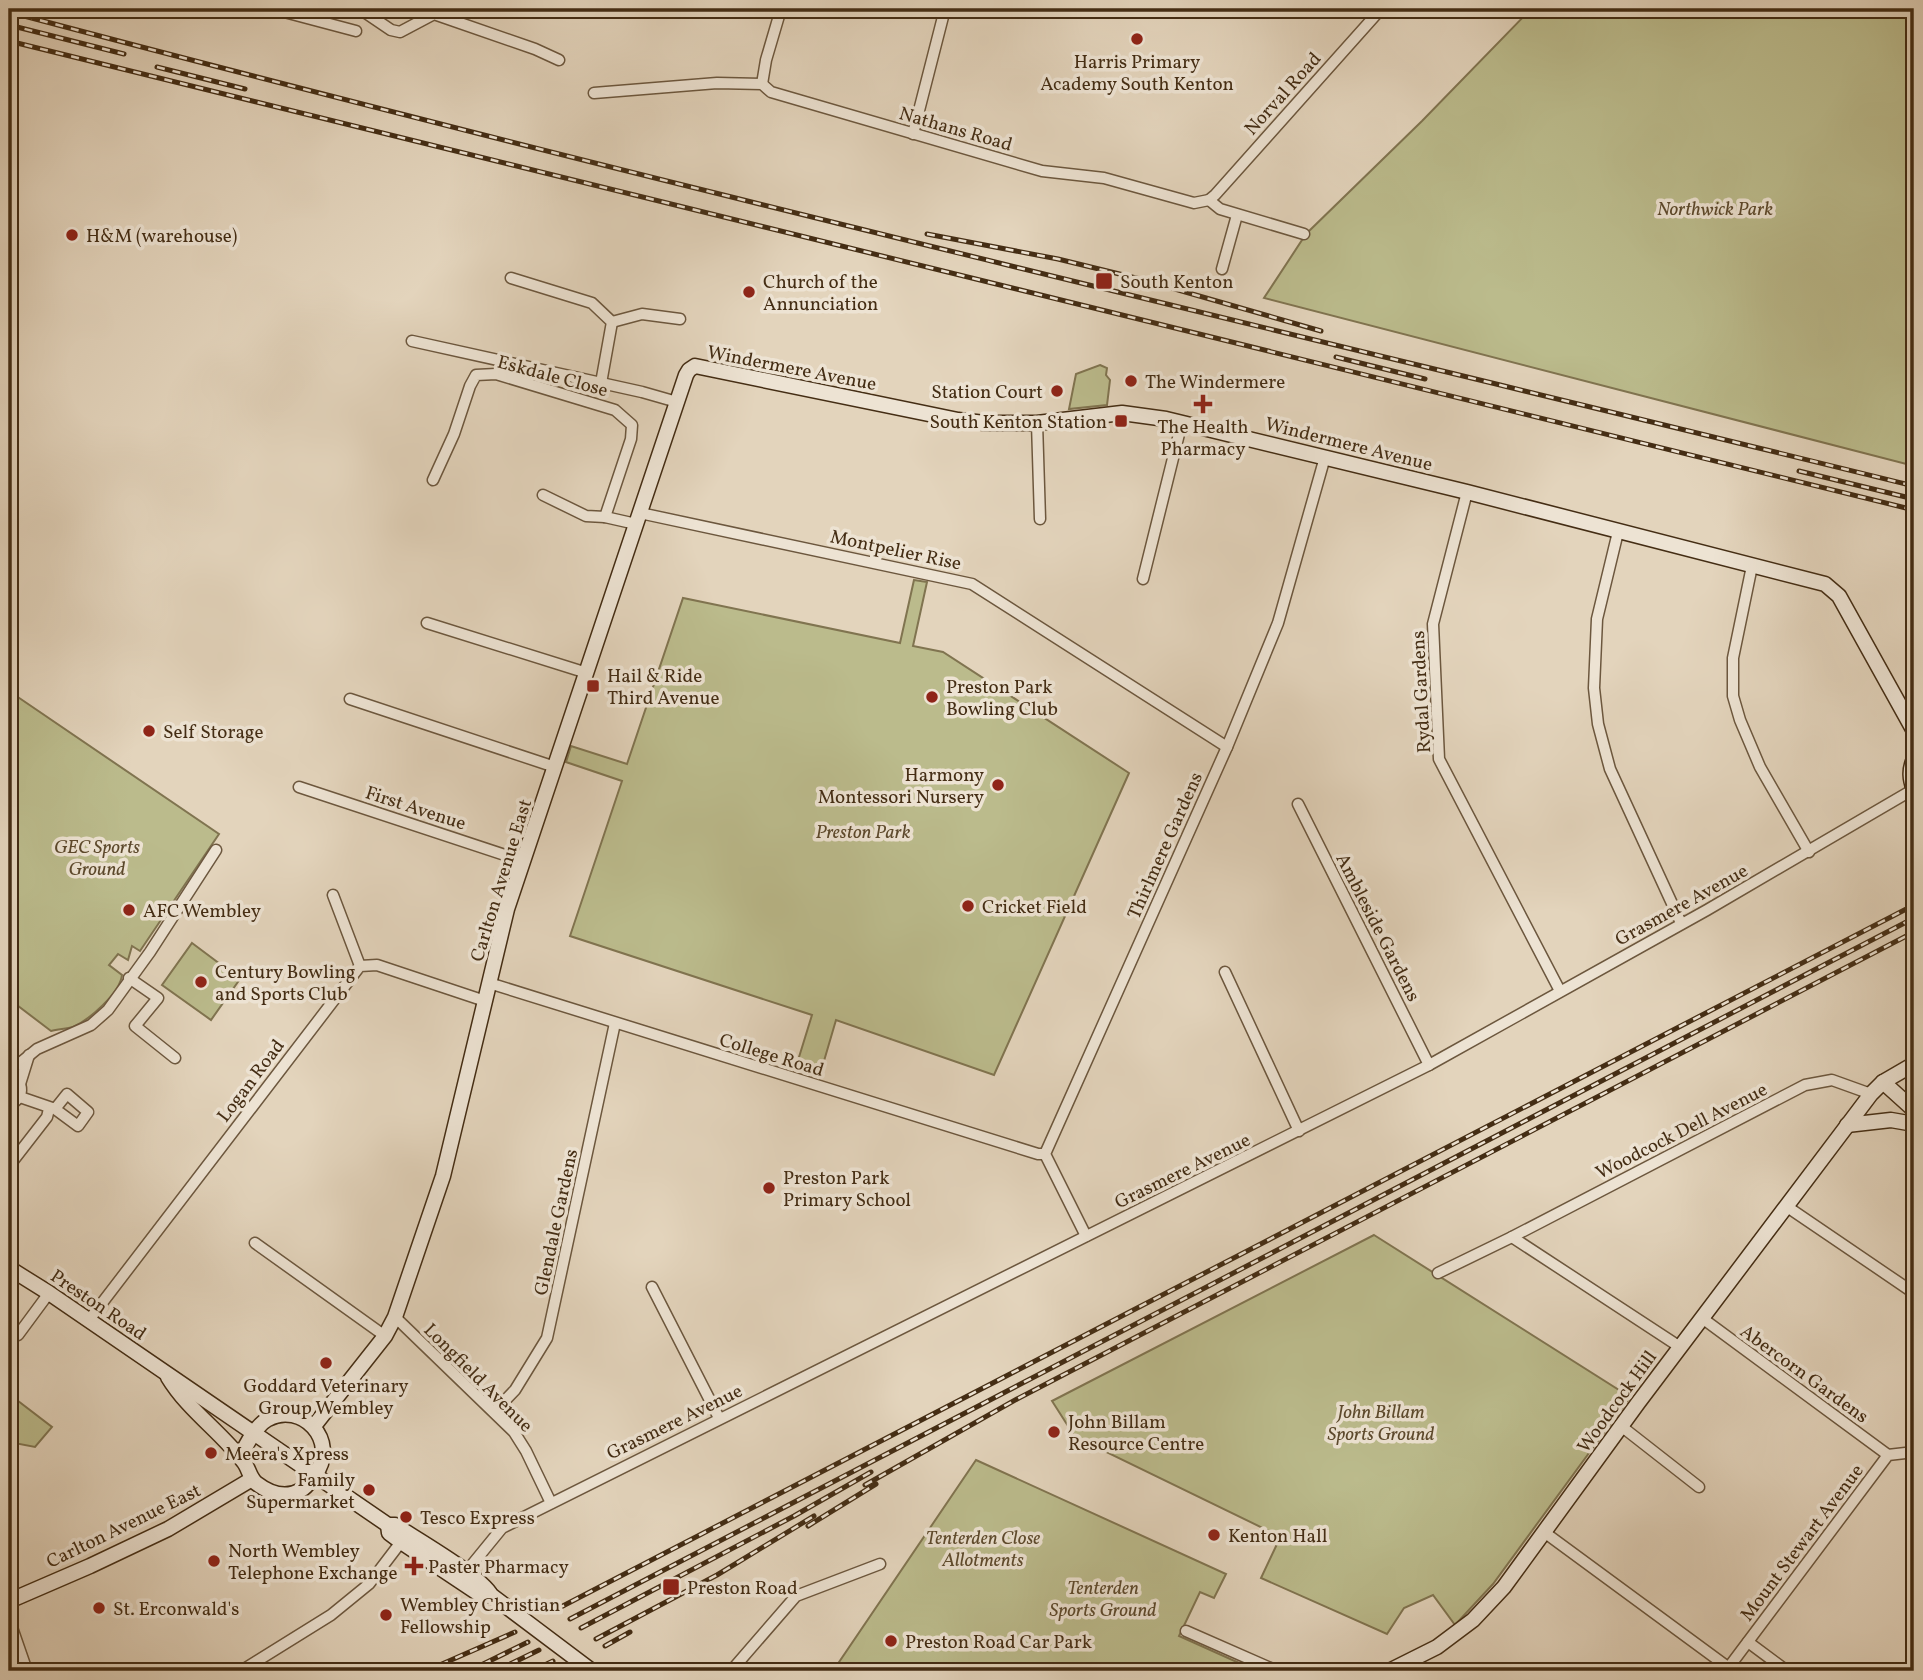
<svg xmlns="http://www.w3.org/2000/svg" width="1923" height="1680" font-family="Vollkorn,serif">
  <rect width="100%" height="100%" fill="#e3d4bc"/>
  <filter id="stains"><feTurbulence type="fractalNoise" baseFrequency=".00286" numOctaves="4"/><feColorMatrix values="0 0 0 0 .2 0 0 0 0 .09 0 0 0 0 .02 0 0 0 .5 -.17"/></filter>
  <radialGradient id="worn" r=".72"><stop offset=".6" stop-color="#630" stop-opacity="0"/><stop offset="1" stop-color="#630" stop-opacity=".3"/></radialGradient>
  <g fill="#bbbb8c" stroke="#807450" stroke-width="2">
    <polygon points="1531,9 1914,9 1914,466 1264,298 1306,234 1422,121"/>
    <polygon points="1100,365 1107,368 1106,375 1110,380 1107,405 1069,409 1076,374"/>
    <polygon points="914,580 927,582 913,646 943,652 1129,773 994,1075 836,1020 819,1078 795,1070 812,1015 570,936 622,781 566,762 571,746 627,764 683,598 900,643"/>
    <path d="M9,691L219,834L140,951L132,946L128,960L118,954L109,965L122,975C120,993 89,1020 73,1027C66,1029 58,1029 51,1031L9,999Z"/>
    <polygon points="192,943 240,979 211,1020 162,985"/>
    <polygon points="1374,1235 1630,1397 1493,1584 1455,1625 1433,1595 1404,1608 1387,1634 1261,1578 1278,1542 1273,1533 1088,1443 1084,1451 1052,1401"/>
    <polygon points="9,1394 52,1427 35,1447 9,1442"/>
    <polygon points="976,1460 1226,1574 1214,1598 1200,1592 1179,1636 1257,1671 1160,1671 1146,1667 1144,1671 833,1671"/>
  </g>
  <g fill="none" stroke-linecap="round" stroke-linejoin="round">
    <defs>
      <g id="street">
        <polyline points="273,9 356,31"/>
        <polyline points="360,9 391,30 400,32 434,14 535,49 559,60"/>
        <polyline points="762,84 766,60 781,9"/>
        <polyline points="594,93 717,83 762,84 771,92 1042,171 1104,178 1194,203 1209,200 1215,195 1381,9"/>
        <polyline points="913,134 945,9"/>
        <polyline points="1209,200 1220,209 1304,234"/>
        <polyline points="1222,269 1237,215"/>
        <polyline points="511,278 592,303 612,322 601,383"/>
        <polyline points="612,322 642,314 680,319"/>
        <polyline points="412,341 642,392 677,402"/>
        <polyline points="1037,423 1040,519"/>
        <polyline points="433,480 454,434 470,386 476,375 496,374 615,410 632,425 631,439 605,517"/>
        <polyline points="1467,492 1433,624 1439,759 1560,991"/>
        <polyline points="543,495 586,516 605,517 636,524"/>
        <polyline points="640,513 972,584 1227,747"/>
        <polyline points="1618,532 1597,619 1594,688 1598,724 1610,769 1681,923"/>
        <polyline points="1752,566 1733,658 1733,696 1740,720 1760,767 1809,852"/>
        <polyline points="1143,579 1182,422"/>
        <polyline points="427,623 587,673"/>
        <polyline points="350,699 555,767"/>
        <polyline points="299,787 523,861"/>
        <polyline points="1298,804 1429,1065"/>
        <polyline points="333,895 360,966"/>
        <polyline points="1225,972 1299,1131"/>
        <polyline points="129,978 158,998 135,1026 175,1058"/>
        <polyline points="489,983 1038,1154 1045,1154"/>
        <polyline points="9,1072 37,1049 91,1025 108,1010 150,952 216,850"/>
        <path d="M9,1076C26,1081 24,1099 9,1105"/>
        <polyline points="20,1084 29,1055"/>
        <polyline points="20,1097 55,1109 78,1126 88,1112 67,1094 55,1109"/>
        <polyline points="9,1166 47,1117 49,1109"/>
        <polyline points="1786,1206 1914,1293"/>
        <polyline points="1086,1236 1045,1154 1227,747 1278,623 1325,457"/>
        <polyline points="1512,1237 1680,1347"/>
        <polyline points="255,1243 385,1336"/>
        <polyline points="1438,1273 1512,1237 1805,1085 1832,1080 1871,1094"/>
        <polyline points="652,1287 719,1418"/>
        <polyline points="395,1317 514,1432 526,1451 551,1503"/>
        <polyline points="1702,1318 1888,1455"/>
        <polyline points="89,1320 360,966 377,965 485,1001"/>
        <polyline points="18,1335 49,1293"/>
        <polyline points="494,1412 515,1390 547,1338 615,1023"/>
        <polyline points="1621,1426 1699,1487"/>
        <polyline points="1544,1532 1729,1668"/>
        <polyline points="466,1572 502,1528 1429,1065 1707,910 1914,789"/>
        <polyline points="9,1619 27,1671"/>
        <polyline points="1186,1631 1277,1671"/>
        <polyline points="1748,1642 1787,1671"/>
        <polyline points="241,1671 331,1615 369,1584 401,1542"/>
        <polyline points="731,1671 796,1596 880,1564"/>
        <polyline points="1726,1671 1888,1455 1914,1452"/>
      </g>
      <g id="secondary">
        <path d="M1914,759C1909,770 1910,779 1914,790"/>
        <polyline points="1883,1082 1914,1110"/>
        <polyline points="1847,1125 1891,1120 1914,1124"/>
        <path d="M9,1268L49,1293L388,1525H395C416,1539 481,1576 491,1595L592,1671"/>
        <path d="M168,1377C188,1410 220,1431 243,1461C249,1468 249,1477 256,1483C269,1493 286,1499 301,1490C307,1487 311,1480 315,1475C340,1440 301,1401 268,1419C256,1425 246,1445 240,1457"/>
        <polyline points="314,1426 385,1336 395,1317 443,1176 507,909 686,375 689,370 695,366 958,420 985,423 1037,423 1122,413 1166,419 1467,492 1825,584 1839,596 1914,731"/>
        <polyline points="388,1525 389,1533 401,1542 482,1596 491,1595"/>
        <polyline points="9,1601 90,1566 168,1529 252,1479"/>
        <polyline points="1389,1671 1437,1647 1473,1620 1504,1587 1638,1403 1871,1094 1883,1082 1914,1064"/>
      </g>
    </defs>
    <use href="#street" stroke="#6c573e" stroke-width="13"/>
    <use href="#secondary" stroke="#442d14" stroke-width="17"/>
    <use href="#street" stroke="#ede3d3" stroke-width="10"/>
    <use href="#secondary" stroke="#ede3d3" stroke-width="14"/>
    <defs>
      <g id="rail">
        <path d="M9,12C641,180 1279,330 1914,486"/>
        <polyline points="9,25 124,54"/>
        <polyline points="9,41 1914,510"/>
        <polyline points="157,67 245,89"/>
        <polyline points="927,234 1058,259 1140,279 1321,331"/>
        <polyline points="1336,357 1425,379"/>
        <polyline points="1799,471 1914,499"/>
        <polyline points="865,1485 1017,1399 1914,932"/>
        <polyline points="808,1526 876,1484"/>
        <polyline points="557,1609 1914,905"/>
        <polyline points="570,1619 1914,918"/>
        <polyline points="581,1628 794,1516 871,1472"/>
        <polyline points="596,1639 717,1575 814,1516"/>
        <polyline points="605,1646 630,1632"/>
        <polyline points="426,1671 515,1632"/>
        <polyline points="469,1671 528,1642"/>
        <polyline points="496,1671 539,1650"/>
        <polyline points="532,1671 553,1661"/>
        <polyline points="558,1671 563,1669"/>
      </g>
    </defs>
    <use href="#rail" stroke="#442d14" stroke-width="5"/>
    <use href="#rail" stroke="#ede3d3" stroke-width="2.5" stroke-dasharray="8" stroke-linecap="butt"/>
  </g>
  <g fill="#8f2418" stroke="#ede3d3" stroke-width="2.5">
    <circle cx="1137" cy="39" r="7"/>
    <circle cx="72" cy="235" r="7"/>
    <rect x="1095" y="272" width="18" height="18" rx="3.5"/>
    <circle cx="749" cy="292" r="7"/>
    <circle cx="1131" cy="381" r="7"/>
    <circle cx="1057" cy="391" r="7"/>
    <path d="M1199.5 393.5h7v7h7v7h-7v7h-7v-7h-7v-7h7z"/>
    <rect x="1114" y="414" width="14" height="14" rx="3.5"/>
    <rect x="586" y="679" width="14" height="14" rx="3.5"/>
    <circle cx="932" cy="697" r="7"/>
    <circle cx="149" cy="731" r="7"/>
    <circle cx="998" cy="785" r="7"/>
    <circle cx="968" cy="906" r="7"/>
    <circle cx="129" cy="910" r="7"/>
    <circle cx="201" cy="982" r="7"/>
    <circle cx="769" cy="1188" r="7"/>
    <circle cx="326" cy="1363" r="7"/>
    <circle cx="1054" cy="1432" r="7"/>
    <circle cx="211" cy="1453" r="7"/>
    <circle cx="369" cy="1490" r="7"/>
    <circle cx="406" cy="1517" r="7"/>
    <circle cx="1214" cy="1535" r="7"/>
    <circle cx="214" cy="1561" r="7"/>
    <path d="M410.5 1555.5h7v7h7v7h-7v7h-7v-7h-7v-7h7z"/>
    <rect x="662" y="1578" width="18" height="18" rx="3.5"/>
    <circle cx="99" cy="1608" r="7"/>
    <circle cx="386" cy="1615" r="7"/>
    <circle cx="891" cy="1641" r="7"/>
  </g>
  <g text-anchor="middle" stroke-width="7" stroke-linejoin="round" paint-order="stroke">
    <g font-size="19" fill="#442d14" stroke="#ede3d3" text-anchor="start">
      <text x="1137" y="68" text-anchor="middle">Harris Primary<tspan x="1137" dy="22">Academy South Kenton</tspan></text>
      <text x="86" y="242">H&amp;M (warehouse)</text>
      <text x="763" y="288">Church of the<tspan x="763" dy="22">Annunciation</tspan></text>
      <text x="1120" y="288">South Kenton</text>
      <text x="1145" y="388">The Windermere</text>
      <text x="1043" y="398" text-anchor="end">Station Court</text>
      <text x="1107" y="428" text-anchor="end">South Kenton Station</text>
      <text x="1203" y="433" text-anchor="middle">The Health<tspan x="1203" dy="22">Pharmacy</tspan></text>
      <text x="607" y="682">Hail &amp; Ride<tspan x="607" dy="22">Third Avenue</tspan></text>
      <text x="946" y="693">Preston Park<tspan x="946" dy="22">Bowling Club</tspan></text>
      <text x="163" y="738">Self Storage</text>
      <text x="984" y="781" text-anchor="end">Harmony<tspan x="984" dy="22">Montessori Nursery</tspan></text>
      <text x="982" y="913">Cricket Field</text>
      <text x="143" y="917">AFC Wembley</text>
      <text x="215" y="978">Century Bowling<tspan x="215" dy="22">and Sports Club</tspan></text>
      <text x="783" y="1184">Preston Park<tspan x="783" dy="22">Primary School</tspan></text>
      <text x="326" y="1392" text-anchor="middle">Goddard Veterinary<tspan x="326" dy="22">Group Wembley</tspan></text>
      <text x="1068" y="1428">John Billam<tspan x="1068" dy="22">Resource Centre</tspan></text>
      <text x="225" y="1460">Meera's Xpress</text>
      <text x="355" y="1486" text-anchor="end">Family<tspan x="355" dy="22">Supermarket</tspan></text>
      <text x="420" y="1524">Tesco Express</text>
      <text x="1228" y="1542">Kenton Hall</text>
      <text x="228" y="1557">North Wembley<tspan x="228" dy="22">Telephone Exchange</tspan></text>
      <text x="428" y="1573">Paster Pharmacy</text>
      <text x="687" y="1594">Preston Road</text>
      <text x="400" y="1611">Wembley Christian<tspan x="400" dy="22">Fellowship</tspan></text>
      <text x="113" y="1615">St. Erconwald's</text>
      <text x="905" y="1648">Preston Road Car Park</text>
    </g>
    <g font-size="19" fill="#442d14" stroke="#ede3d3">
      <text transform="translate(1282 93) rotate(-48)" y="7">Norval Road</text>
      <text transform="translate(956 128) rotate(16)" y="7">Nathans Road</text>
      <text transform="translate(792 367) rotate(11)" y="7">Windermere Avenue</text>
      <text transform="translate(553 375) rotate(15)" y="7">Eskdale Close</text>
      <text transform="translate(1349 443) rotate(14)" y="7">Windermere Avenue</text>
      <text transform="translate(896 549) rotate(12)" y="7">Montpelier Rise</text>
      <text transform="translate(1420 692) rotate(-93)" y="7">Rydal Gardens</text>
      <text transform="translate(416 807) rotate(18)" y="7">First Avenue</text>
      <text transform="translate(1164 845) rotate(-66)" y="7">Thirlmere Gardens</text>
      <text transform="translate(500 880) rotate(-73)" y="7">Carlton Avenue East</text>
      <text transform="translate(1681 904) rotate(-29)" y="7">Grasmere Avenue</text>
      <text transform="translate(1379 927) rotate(63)" y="7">Ambleside Gardens</text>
      <text transform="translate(772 1054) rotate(17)" y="7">College Road</text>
      <text transform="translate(250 1080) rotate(-53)" y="7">Logan Road</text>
      <text transform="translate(1681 1130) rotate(-27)" y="7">Woodcock Dell Avenue</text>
      <text transform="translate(1182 1170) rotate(-26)" y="7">Grasmere Avenue</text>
      <text transform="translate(555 1222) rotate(-78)" y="7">Glendale Gardens</text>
      <text transform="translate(99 1304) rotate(34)" y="7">Preston Road</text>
      <text transform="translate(1805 1373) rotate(36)" y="7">Abercorn Gardens</text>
      <text transform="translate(479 1377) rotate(45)" y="7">Longfield Avenue</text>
      <text transform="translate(1616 1401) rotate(-54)" y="7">Woodcock Hill</text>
      <text transform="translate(674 1421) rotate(-26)" y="7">Grasmere Avenue</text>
      <text transform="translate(123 1525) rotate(-26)" y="7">Carlton Avenue East</text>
      <text transform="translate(1801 1542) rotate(-53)" y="7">Mount Stewart Avenue</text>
    </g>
    <g font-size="19" font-style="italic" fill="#5c492c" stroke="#ede3d3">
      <text x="1715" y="215">Northwick Park</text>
      <text x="863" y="838">Preston Park</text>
      <text x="97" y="853">GEC Sports<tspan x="97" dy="22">Ground</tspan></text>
      <text x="1381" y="1418">John Billam<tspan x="1381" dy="22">Sports Ground</tspan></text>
      <text x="983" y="1544">Tenterden Close<tspan x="983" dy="22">Allotments</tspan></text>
      <text x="1103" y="1594">Tenterden<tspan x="1103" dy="22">Sports Ground</tspan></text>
    </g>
  </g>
  <rect width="1923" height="1680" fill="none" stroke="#e3d4bc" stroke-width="35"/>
  <rect x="10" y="10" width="1902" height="1659" fill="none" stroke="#442d14" stroke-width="3.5"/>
  <rect x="18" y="18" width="1888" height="1645" fill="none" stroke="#442d14" stroke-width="2"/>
  <rect width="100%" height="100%" filter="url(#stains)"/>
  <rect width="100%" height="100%" fill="url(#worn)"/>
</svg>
